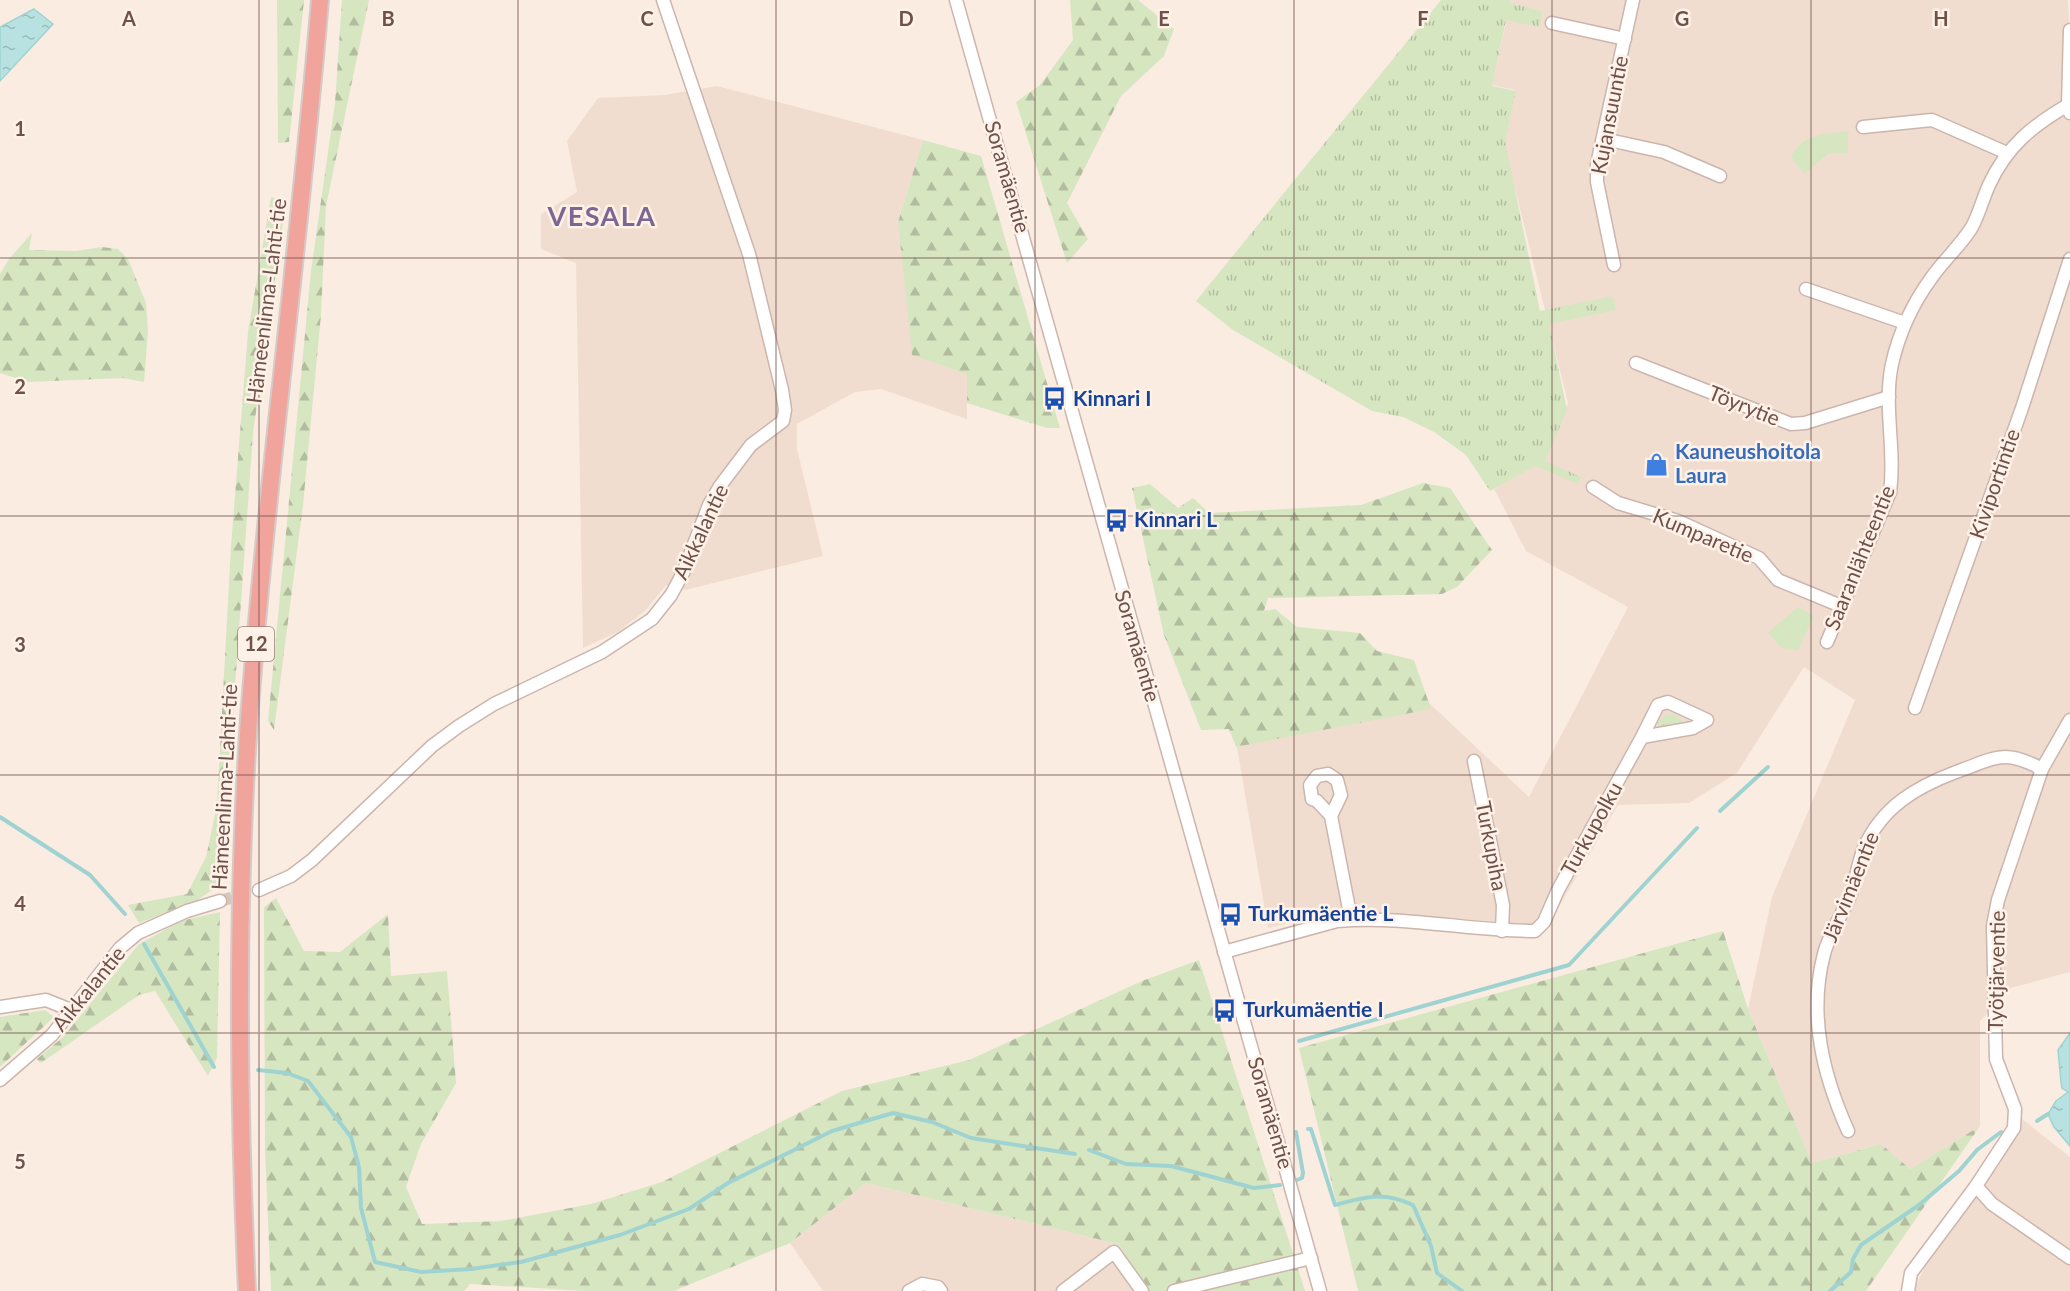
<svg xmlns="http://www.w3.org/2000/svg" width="2070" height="1291" font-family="Lato,sans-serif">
  <defs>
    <pattern id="grass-tufts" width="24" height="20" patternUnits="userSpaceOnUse" patternTransform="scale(1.5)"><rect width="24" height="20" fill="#d6e6c1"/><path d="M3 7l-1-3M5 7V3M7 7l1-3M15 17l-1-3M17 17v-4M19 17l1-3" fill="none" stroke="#b2bd9f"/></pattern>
    <pattern id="forest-firs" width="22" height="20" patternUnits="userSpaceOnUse" patternTransform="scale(1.5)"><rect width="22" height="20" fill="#d6e6c1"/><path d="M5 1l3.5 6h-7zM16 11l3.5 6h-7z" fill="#b2bd9f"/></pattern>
    <pattern id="water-ripples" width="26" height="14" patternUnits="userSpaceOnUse" patternTransform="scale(1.5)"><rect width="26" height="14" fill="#b8e2e1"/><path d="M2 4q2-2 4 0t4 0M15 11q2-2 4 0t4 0" fill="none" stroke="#9abab8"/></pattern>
  </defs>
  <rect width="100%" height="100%" fill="#faece1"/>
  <g fill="#f1ddd0">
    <polygon points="1511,0 2068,0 2070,38 2070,972 2011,988 1980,1021 1980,1126 1910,1169 1881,1144 1812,1163 1748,1009 1772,897 1855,700 1804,667 1737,773 1689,803 1618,805 1546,929 1341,911 1268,928 1237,747 1425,699 1529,797 1628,607 1526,551 1494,489 1543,459 1568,403 1504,144 1515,90 1492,85"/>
    <polygon points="717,86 923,140 898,222 967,374 967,419 881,389 855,392 797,424 797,449 823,556 685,590 666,585 646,610 618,632 583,648 576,263 541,249 541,214 577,192 567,141 598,98 665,95"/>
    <polygon points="2016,1114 2070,1157 2070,1291 1914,1291 1927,1261"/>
    <polygon points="866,1183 1118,1244 1150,1291 823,1291 790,1243"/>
  </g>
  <g fill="url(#grass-tufts)">
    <polygon points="1441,0 1511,0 1510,3 1543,11 1539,27 1506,20 1492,86 1516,91 1505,141 1540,311 1613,296 1616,310 1549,324 1567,410 1545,461 1581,477 1578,484 1535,466 1490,491 1466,455 1434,432 1403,417 1372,411 1233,330 1196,301"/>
    <polygon points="1674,714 1682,720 1682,723 1659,726 1657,722 1665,715"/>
  </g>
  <g fill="url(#forest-firs)">
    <polygon points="277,0 304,0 289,142 278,143"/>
    <polygon points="342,0 369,0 326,206 321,315 303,505 274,730 268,721 311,271 335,103"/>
    <polygon points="1070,0 1138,0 1174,29 1164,56 1121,96 1067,203 1088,239 1067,263 1016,102 1040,85 1073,40"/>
    <polygon points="923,140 981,156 1060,428 1047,428 967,403 967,374 912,355 898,222"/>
    <polygon points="271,197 286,202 253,433 221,884 196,901 139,923 128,905 187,894 206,857 217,805 231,546 248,332"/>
    <polygon points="32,233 29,250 76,251 102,247 118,249 128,259 146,303 148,332 144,382 123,378 28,382 0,373 0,274 9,259"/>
    <polygon points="1423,483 1450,488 1492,550 1457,587 1442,594 1268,598 1264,611 1275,609 1297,627 1360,633 1377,651 1414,660 1431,709 1236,747 1229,729 1201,730 1164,635 1132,488 1150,484 1178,508 1193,498 1209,513 1361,505"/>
    <polygon points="276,898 304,951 340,952 388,914 391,976 447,971 456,1083 421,1144 406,1187 422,1224 501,1221 591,1204 662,1182 842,1091 969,1060 1142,981 1199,960 1305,1291 1150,1291 1118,1244 866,1183 790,1243 674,1291 586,1291 470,1284 464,1291 271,1291 265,1151 264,907"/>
    <polygon points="220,912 217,1058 208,1076 155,991 139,995 41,1063 37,1059 63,1037 139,944 181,921"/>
    <polygon points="1723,931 1748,1009 1812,1163 1881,1144 1910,1169 1980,1126 1866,1291 1358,1291 1299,1048"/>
    <polygon points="45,1010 54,1017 0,1067 0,1017"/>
  </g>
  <g fill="#d6e6c1">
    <path d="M1848,131V153H1829L1804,174L1791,157C1803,133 1824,134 1848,131Z"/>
    <polygon points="1798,607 1814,616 1798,650 1781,648 1768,633"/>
  </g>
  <g fill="url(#water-ripples)" stroke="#9fd3d2" stroke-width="1.5">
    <polygon points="34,9 53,24 0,81 0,27"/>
    <polygon points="2070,1033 2070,1146 2054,1127 2048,1114 2056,1101 2068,1092 2062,1088 2061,1082 2058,1050"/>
  </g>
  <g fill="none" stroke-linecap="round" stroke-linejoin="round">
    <g stroke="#9fd3d2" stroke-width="4">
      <polyline points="1720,811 1768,767"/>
      <polyline points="0,817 90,875 125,914"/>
      <polyline points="144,944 214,1067"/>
      <polyline points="1299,1041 1569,965 1697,828"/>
      <polyline points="258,1070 287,1073 308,1081 351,1137 359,1167 361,1208 375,1262 421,1272 471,1269 521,1262 620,1235 689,1209 728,1183 832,1131 893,1113 932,1122 971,1138 1075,1154"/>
      <polyline points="2037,1121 2048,1114"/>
      <path d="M1308,1129H1311L1335,1205C1367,1197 1382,1191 1413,1205L1431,1246L1437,1273L1462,1291"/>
      <polyline points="1296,1132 1303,1173 1302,1178 1297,1180"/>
      <polyline points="1089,1150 1126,1164 1171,1166 1254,1188 1280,1185"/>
      <polyline points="1830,1291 1851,1272 1853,1259 1861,1245 1919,1205 1959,1171 1977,1150 2001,1132"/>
    </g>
    <polyline stroke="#d7c5bb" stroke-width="12" stroke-dasharray="12 6" stroke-linecap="butt" points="220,901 259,890"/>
    <defs>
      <g id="minor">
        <polyline points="956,0 1320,1291"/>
        <polyline points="1552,23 1625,39"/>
        <polyline points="2070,30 2068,105 2070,113"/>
        <polyline points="1863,127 1932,120 2007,153"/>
        <polyline points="1604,139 1664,152 1720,176"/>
        <polyline points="1614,265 1597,182 1597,164 1633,0"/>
        <polyline points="1806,289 1905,323"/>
        <polyline points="1636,363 1791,424 1805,423 1889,397"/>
        <polyline points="1593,487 1618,503 1678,521 1759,558 1778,580 1841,606"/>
        <path d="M1827,642L1890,492C1896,450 1883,406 1892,364C1899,333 1913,303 1932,277C1944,260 1961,245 1972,227C1979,214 1983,198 1989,185C2007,146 2032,126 2068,105"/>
        <polyline points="1915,708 2022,408 2070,259"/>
        <polyline points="1474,761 1503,905 1502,931"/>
        <polyline points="1331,816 1317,801 1312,799 1310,785 1317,776 1328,774 1337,780 1341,795 1331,816 1351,919"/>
        <polyline points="259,890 291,876 312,860 432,746 459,726 494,704 602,652 652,619 671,595 683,573 709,505 720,486 751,445 783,421 785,410 782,390 749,254 663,0"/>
        <path d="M1224,952L1337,921C1404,915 1469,931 1535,931L1544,922L1558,890L1642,737L1693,728L1707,720L1668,702L1658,705L1642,737"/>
        <polyline points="0,1007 46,1000 71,1010"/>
        <polyline points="0,1080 52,1035 120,948 138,933 187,911 220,901"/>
        <path d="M1848,1131C1823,1075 1808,1015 1824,954C1829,934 1842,915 1850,896C1856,880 1858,863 1864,848C1882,807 1916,787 1956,772C1996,758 2003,748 2042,769"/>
        <polyline points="1976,1186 1992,1204 2070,1258"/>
        <polyline points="909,1291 922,1284 938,1287 941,1291"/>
        <polyline points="1063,1291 1114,1252 1142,1291"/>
        <polyline points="1174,1291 1311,1258"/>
        <polyline points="1908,1291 1911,1273 1976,1186 2014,1128 2015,1109 1996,1059 1993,926 1998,900 2042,769 2070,720"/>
      </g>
      <path id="highway" d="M247,1291C238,1100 236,909 249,719C267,478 300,240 320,0"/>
    </defs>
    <use href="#minor" stroke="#ccb5ac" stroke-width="15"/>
    <use href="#highway" stroke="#d4cbc9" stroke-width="20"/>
    <use href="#minor" stroke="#fff" stroke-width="12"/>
    <use href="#highway" stroke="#f1a49c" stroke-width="16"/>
  </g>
  <path fill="none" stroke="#6f514a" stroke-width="1.5" stroke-opacity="0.55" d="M259,0V1291M518,0V1291M776,0V1291M1035,0V1291M1294,0V1291M1552,0V1291M1811,0V1291M0,258H2070M0,516H2070M0,775H2070M0,1033H2070"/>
  <defs>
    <symbol id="bus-bare" viewBox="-9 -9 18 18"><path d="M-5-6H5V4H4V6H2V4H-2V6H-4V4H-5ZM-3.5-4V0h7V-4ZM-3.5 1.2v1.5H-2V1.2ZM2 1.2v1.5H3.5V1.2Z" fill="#1a4fb4" stroke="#fef1e7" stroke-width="2.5" paint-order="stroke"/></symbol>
    <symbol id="shop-bare" viewBox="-9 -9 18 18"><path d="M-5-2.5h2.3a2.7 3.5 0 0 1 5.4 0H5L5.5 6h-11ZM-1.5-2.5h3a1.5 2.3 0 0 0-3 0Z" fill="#3f7fe0" stroke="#fef1e7" stroke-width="2.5" paint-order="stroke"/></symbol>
  </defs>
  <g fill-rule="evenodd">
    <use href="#bus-bare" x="1038" y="382" width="33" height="33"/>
    <use href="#shop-bare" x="1640" y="448" width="33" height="33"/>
    <use href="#bus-bare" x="1100" y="504" width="33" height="33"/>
    <use href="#bus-bare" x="1214" y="898" width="33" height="33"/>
    <use href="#bus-bare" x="1208" y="994" width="33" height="33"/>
  </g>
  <g text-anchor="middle" stroke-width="5" stroke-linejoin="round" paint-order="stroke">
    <rect fill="#fef1e7" stroke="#9a8179" stroke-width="1.5" x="238" y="627" width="36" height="34" rx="4.5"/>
    <g font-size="20" font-weight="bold" fill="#6f514a">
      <text x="256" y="651">12</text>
    </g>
    <g font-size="21" fill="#6f514a" stroke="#fef1e7">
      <text transform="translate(1610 115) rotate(-79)" y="7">Kujansuuntie</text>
      <text transform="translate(1007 177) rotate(74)" y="7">Soramäentie</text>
      <text transform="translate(267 301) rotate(-83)" y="7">Hämeenlinna-Lahti-tie</text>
      <text transform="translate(1744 406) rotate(22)" y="7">Töyrytie</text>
      <text transform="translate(1995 484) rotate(-71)" y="7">Kiviportintie</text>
      <text transform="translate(701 532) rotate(-65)" y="7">Aikkalantie</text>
      <text transform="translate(1703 536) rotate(23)" y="7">Kumparetie</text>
      <text transform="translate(1860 558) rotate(-68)" y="7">Saaranlähteentie</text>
      <text transform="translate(1137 646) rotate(74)" y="7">Soramäentie</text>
      <text transform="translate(225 787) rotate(-87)" y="7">Hämeenlinna-Lahti-tie</text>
      <text transform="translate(1592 829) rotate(-61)" y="7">Turkupolku</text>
      <text transform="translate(1491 846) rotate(79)" y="7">Turkupiha</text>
      <text transform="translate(1851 887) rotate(-68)" y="7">Järvimäentie</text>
      <text transform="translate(1997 971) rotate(-89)" y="7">Työtjärventie</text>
      <text transform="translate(89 989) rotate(-51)" y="7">Aikkalantie</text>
      <text transform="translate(1270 1113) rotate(74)" y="7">Soramäentie</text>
    </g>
    <g font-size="21" font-weight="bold" fill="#164399" stroke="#fef1e7" text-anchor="start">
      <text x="1073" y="406">Kinnari I</text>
      <text x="1134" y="527">Kinnari L</text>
      <text x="1248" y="921">Turkumäentie L</text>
      <text x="1243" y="1017">Turkumäentie I</text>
    </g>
    <g font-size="21" font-weight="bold" fill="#366cbe" stroke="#fef1e7" text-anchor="start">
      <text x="1675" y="459">Kauneushoitola<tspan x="1675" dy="24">Laura</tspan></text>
    </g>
    <g font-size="27" font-weight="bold" letter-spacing="1.5" fill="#7c6692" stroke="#fef1e7">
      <text x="602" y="226">VESALA</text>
    </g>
  </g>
  <g font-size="20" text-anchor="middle" font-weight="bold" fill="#6f514a" stroke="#fef1e7" stroke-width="5" stroke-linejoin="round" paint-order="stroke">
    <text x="129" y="26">A</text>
    <text x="388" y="26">B</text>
    <text x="647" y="26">C</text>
    <text x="906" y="26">D</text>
    <text x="1164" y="26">E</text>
    <text x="1423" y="26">F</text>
    <text x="1682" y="26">G</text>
    <text x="1941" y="26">H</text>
    <text x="20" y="136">1</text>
    <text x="20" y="394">2</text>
    <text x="20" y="652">3</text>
    <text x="20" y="911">4</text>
    <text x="20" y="1169">5</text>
  </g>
</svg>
